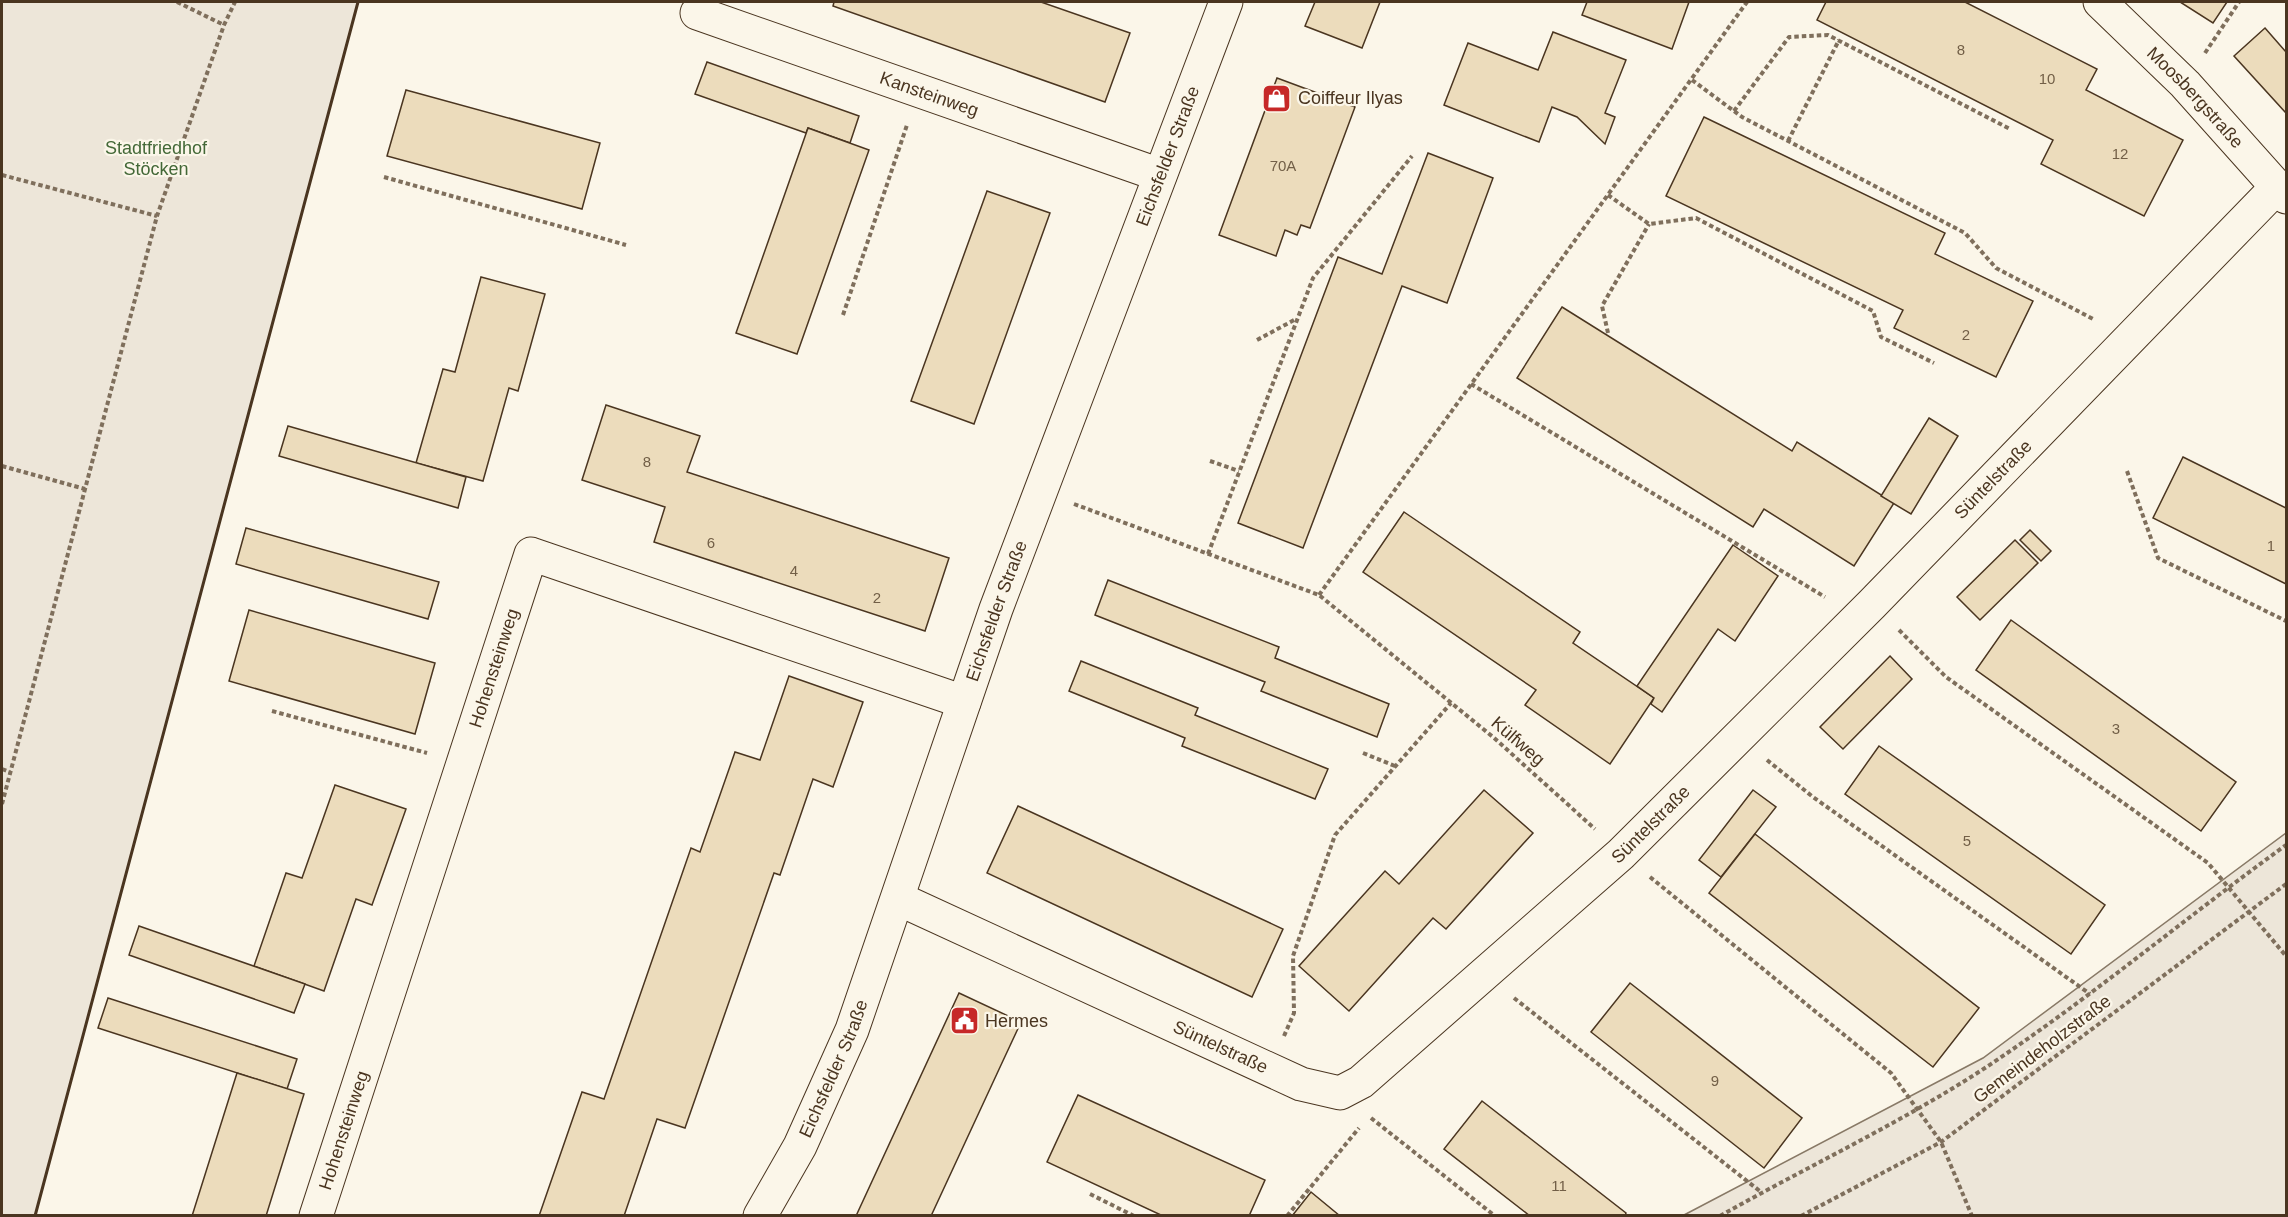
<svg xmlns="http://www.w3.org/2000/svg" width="2288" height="1217" font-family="Helvetica,sans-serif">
  <rect width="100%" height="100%" fill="#fbf6e9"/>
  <g fill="#ede6d9" stroke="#887966" stroke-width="1.5">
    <polygon points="2,2 358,2 35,1216 2,1215"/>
    <polygon points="2286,833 2286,1215 1684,1215 1983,1058"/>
  </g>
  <g fill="#ecdcbc" stroke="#4a3520" stroke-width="1.5">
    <polygon points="834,2 1041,2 1130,33 1105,102 833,6"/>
    <polygon points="1315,2 1380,2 1362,48 1305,26"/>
    <polygon points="1587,2 1689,2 1672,49 1582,15"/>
    <polygon points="1826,2 1965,2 2097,69 2086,90 2183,140 2144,216 2041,164 2053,140 1817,20"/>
    <polygon points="2180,2 2227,2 2213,23"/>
    <polygon points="2265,28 2286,52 2286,113 2234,56"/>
    <polygon points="1553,32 1626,60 1605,113 1615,117 1605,144 1577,117 1552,107 1539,142 1444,105 1468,43 1538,70"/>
    <polygon points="707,62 859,116 850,143 808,128 806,133 695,94"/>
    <polygon points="1277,78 1355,107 1310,228 1301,225 1297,235 1285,230 1276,256 1219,235"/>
    <polygon points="406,90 600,143 582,209 387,156"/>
    <polygon points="1704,117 1945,233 1935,254 2033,301 1996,377 1894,328 1903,310 1666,196"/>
    <polygon points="808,128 869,150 797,354 736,333"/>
    <polygon points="1428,153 1493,178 1447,303 1402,286 1303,548 1238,523 1338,257 1382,274"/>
    <polygon points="987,191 1050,213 974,424 911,401"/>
    <polygon points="481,277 545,294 518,391 509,388 483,481 416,463 443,369 455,372"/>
    <polygon points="1562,307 1792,451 1797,442 1894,503 1854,566 1764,509 1753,527 1517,378"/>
    <polygon points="606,405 700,436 687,472 949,558 925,631 654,542 665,507 582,480"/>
    <polygon points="1929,418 1958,436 1911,514 1881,496"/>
    <polygon points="288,426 466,477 458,508 279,456"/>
    <polygon points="2183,457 2286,508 2286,584 2153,518"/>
    <polygon points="1404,512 1580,632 1573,643 1654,698 1610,764 1525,705 1536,690 1363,572"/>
    <polygon points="246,528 439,582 428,619 236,564"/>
    <polygon points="2030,530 2051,551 2041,561 2020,540"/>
    <polygon points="2015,540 2038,563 1980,620 1957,597"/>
    <polygon points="1733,545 1778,576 1735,641 1718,629 1662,712 1651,704 1654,698 1637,686"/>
    <polygon points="1108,580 1279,647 1275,658 1389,704 1377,737 1261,691 1265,682 1095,615"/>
    <polygon points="249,610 435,663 415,734 229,681"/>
    <polygon points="2011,620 2236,782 2201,831 1976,670"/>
    <polygon points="1890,656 1912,679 1843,749 1820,727"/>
    <polygon points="1081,661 1198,708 1195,715 1328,769 1315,799 1182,746 1185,738 1069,691"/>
    <polygon points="789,676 863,702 833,787 813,779 780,875 774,873 685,1128 657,1119 624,1216 539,1216 582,1092 604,1099 691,848 700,852 735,752 760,760"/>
    <polygon points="1879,746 2105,905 2071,954 1845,794"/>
    <polygon points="335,785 406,809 372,905 356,899 324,991 254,966 286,873 302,878"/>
    <polygon points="1484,790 1533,833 1446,929 1433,918 1349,1011 1299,966 1385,871 1399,884"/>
    <polygon points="1753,790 1776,807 1721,877 1699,860"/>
    <polygon points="1018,806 1283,929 1252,997 987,873"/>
    <polygon points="1755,834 1979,1008 1933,1067 1709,893"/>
    <polygon points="139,926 305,984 294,1013 129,955"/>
    <polygon points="1630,983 1802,1118 1764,1168 1591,1032"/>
    <polygon points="959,993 1021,1022 1001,1065 931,1216 856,1216"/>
    <polygon points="108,998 297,1059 287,1089 98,1028"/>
    <polygon points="237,1073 304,1094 266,1216 192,1216"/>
    <polygon points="1078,1095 1265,1180 1249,1216 1163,1216 1047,1162"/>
    <polygon points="1482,1101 1626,1213 1625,1216 1530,1216 1444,1149"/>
    <polygon points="1311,1192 1340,1216 1292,1216"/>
  </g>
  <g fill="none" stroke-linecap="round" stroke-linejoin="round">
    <defs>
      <g id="street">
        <path id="s1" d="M2100,2L2185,84L2286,197"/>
        <path id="s2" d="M697,13L1160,175"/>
        <path id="s3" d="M899,899L1301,1084L1340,1093L1361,1082L1621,854L1872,604L2278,186"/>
        <path id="s4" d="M316,1216L531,554L964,702"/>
        <path id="s5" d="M760,1216L800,1146L852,1030L996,609L1226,2"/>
      </g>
    </defs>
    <use href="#street" stroke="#4a3520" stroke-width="35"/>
    <g stroke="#7f6f5c" stroke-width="4" stroke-dasharray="4.5 3" stroke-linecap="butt">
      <polyline points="177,2 224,25"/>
      <polyline points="2205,53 2239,2"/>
      <polyline points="1692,80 1742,117 1965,233 1996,268 2095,320"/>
      <polyline points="1734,111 1789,37 1828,35 2010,129"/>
      <polyline points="1788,141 1839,40"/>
      <polyline points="2,175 157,216"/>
      <polyline points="384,177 626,245"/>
      <polyline points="1608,195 1649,224 1696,218 1873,311 1881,337 1934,363"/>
      <polyline points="843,315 907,125"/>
      <polyline points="1608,333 1602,306 1649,224"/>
      <polyline points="1257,340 1296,319"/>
      <polyline points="1471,384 1825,597"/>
      <polyline points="1210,461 1239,471"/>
      <polyline points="2,466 85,489"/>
      <polyline points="2127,471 2158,558 2286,621"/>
      <polyline points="1074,504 1319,595 1493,737 1595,829"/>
      <polyline points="1208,554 1313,278 1412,156"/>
      <polyline points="1319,595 1747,2"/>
      <polyline points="1899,630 1946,677 2208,863 2286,956"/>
      <polyline points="272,711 427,753"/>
      <polyline points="1363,753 1395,766"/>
      <polyline points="1767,760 1813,797 2090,994"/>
      <polyline points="2,769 10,772"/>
      <polyline points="2,804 157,216 224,25 235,2"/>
      <polyline points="1650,877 1891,1073 1941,1142 1972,1216"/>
      <polyline points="1514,998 1761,1192"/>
      <polyline points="1284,1036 1294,1013 1293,956 1335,835 1451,703"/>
      <polyline points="1371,1118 1495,1216"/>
      <polyline points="1090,1194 1134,1216"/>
      <polyline points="1287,1216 1359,1128"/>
      <path d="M1720,1216C1810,1165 1909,1119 1994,1062C2095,994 2188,916 2286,845"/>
      <polyline points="1801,1216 1941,1142 2286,884"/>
    </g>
    <use href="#street" stroke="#fbf6e9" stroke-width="33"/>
    <polyline stroke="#4a3520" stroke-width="3" points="35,1216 358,2"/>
  </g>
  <defs>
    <symbol id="shop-square" viewBox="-11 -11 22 22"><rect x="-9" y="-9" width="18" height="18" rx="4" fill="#c62828" stroke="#fbf6e9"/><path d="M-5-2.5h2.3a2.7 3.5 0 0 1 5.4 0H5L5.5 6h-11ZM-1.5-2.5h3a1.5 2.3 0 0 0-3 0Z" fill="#fff"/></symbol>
    <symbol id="civic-square" viewBox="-11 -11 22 22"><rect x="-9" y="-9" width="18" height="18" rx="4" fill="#c62828" stroke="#fbf6e9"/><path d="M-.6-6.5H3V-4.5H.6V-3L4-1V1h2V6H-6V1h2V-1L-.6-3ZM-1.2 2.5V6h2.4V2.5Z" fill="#fff"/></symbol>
  </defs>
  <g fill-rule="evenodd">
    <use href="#shop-square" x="1260" y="82" width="33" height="33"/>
    <use href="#civic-square" x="948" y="1004" width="33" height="33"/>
  </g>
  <g text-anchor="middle" stroke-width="4.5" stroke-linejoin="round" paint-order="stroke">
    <g font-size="15" fill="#725f47">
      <text x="1961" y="55">8</text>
      <text x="2047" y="84">10</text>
      <text x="2120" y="159">12</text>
      <text x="1283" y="171">70A</text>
      <text x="1966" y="340">2</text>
      <text x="647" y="467">8</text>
      <text x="711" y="548">6</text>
      <text x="2271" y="551">1</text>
      <text x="794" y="576">4</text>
      <text x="877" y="603">2</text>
      <text x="2116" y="734">3</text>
      <text x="1967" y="846">5</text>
      <text x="1715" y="1086">9</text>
      <text x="1559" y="1191">11</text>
    </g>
    <g font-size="18" fill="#4a3520" stroke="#fbf6e9">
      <text dy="6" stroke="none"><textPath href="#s2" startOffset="246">Kansteinweg</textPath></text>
      <text dy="6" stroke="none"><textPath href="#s1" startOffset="135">Moosbergstraße</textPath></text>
      <text dy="6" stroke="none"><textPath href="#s5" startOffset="1137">Eichsfelder Straße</textPath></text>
      <text dy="6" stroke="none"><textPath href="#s3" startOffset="1380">Süntelstraße</textPath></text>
      <text dy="6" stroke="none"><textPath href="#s5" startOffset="651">Eichsfelder Straße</textPath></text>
      <text dy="6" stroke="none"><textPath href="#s4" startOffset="576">Hohensteinweg</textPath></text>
      <text transform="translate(1518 741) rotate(41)" y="6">Külfweg</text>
      <text dy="6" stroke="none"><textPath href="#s3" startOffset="894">Süntelstraße</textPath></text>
      <text dy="6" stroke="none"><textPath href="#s3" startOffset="354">Süntelstraße</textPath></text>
      <text transform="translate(2042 1049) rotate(-37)" y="6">Gemeindeholzstraße</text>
      <text dy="6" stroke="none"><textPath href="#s5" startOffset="165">Eichsfelder Straße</textPath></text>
      <text dy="6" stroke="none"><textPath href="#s4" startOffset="90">Hohensteinweg</textPath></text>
    </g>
    <g font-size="18" fill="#4a3520" stroke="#fbf6e9" text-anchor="start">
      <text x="1298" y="104">Coiffeur Ilyas</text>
      <text x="985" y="1027">Hermes</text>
    </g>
    <g font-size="18" fill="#436837" stroke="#fbf6e9">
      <text x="156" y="154">Stadtfriedhof<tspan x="156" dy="21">Stöcken</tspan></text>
    </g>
  </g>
  <rect width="2288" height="1217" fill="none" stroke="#4a3520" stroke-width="6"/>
</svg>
